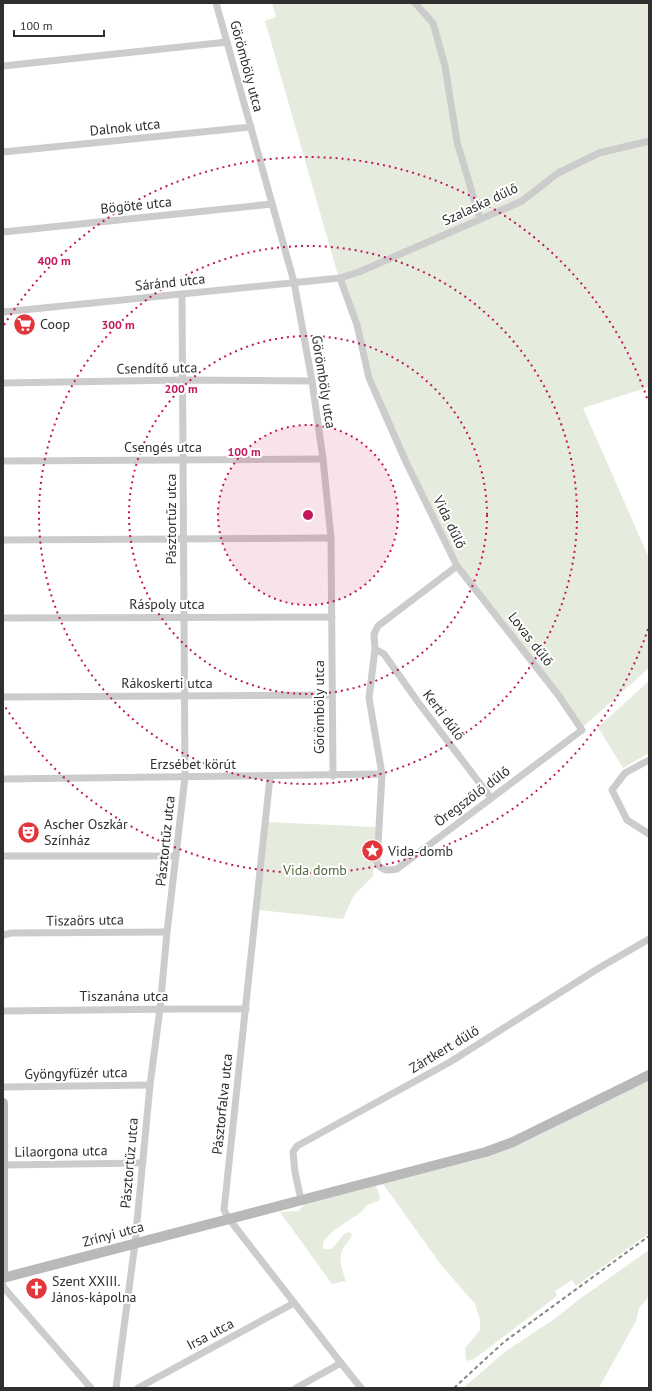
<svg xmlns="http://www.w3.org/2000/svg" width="652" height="1391" font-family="'PT Sans',sans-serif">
  <rect width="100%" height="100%" fill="#fff"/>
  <g fill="#e5ecde">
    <polygon points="272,3 649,3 649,387 583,408 649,558 649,668 583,727 462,568 412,472 372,376 345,281 340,282 265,21 276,17"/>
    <polygon points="649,681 649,753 623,768 598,727"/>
    <polygon points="268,822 376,827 373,876 354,895 343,919 259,910"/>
    <polygon points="649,1081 649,1233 576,1286 572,1280 555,1291 557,1296 474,1359 466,1361 465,1348 480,1330 480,1320 475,1304 442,1266 383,1184 488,1157 528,1141 623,1092"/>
    <path d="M376,1186L380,1197L379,1201L367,1205L361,1212L333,1231L323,1242V1249H332L344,1234L349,1232L352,1234C351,1239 347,1242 344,1247C337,1258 342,1270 346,1281L332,1284L280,1212L298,1211L304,1205Z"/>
    <polygon points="649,1250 649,1294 647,1299 639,1308 636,1321 599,1388 463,1388 506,1351 553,1320 581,1298"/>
  </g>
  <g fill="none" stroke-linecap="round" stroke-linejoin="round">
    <g stroke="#ccc" stroke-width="7">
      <polyline points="216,3 294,282 312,381 323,459 331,538 333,776"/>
      <polyline points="415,3 433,23 445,66 457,142 480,219"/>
      <polyline points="3,66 227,42"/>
      <polyline points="3,152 251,127"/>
      <polyline points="3,232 272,204"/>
      <path d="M340,278L357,325L369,378L406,462L457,566L559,696L582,730L397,869C388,871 382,871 377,863L382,774L369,698L375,649L374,634L378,626L457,566"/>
      <polyline points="3,312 340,278 359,272 522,201 558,173 599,153 649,141"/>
      <polyline points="3,383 182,380 312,381"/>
      <polyline points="3,461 323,459"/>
      <polyline points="3,540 331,538"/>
      <polyline points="3,618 332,617"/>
      <polyline points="375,649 384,654 418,702 491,798"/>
      <polyline points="3,697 331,695"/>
      <polyline points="649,760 625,773 612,790 627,820 649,834"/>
      <polyline points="270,777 224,1210 229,1219 341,1363 361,1388"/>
      <polyline points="3,779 382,774"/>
      <polyline points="3,856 176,856"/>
      <polyline points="3,935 11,933 167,932"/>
      <polyline points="3,1011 177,1009 246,1009"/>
      <polyline points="3,1087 150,1085"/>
      <polyline points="3,1165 143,1163"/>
      <polyline points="301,1200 295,1172 293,1152 297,1146 450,1062 599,968 649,939"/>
      <polyline points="3,1285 5,1289 91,1388"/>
      <polyline points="116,1388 135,1243 150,1085 160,1009 167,932 185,777 182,294"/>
      <polyline points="138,1388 294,1303"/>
      <polyline points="296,1388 341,1363"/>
    </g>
    <g stroke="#b9b9b9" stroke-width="10">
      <polyline points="3,1103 3,1274"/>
      <polyline points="3,1278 486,1152 513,1142 649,1075"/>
    </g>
    <polyline stroke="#848484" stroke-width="2" stroke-dasharray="4 3" stroke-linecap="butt" points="454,1388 504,1342 649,1236"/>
  </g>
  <circle cx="308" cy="515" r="90" fill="#c2185b" fill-opacity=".12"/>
  <g fill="none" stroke="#c2185b" stroke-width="2" stroke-dasharray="2 4">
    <circle cx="308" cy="515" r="90"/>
    <circle cx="308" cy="515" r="179"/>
    <circle cx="308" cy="515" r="269"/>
    <path d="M648 629A359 359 0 0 1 4 705M4 325A359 359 0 0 1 648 401"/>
  </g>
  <defs>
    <symbol id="supermarket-disc" viewBox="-11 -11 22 22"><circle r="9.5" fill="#e2363d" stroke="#fff"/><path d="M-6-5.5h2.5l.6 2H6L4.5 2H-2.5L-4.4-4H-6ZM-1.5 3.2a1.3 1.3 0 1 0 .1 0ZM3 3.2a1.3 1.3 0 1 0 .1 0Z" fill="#fff"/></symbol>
    <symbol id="theatre-disc" viewBox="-11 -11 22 22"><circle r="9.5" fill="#e2363d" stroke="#fff"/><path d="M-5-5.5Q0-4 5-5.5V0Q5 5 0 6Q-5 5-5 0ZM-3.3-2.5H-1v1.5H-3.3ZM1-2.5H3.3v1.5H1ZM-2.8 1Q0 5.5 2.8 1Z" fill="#fff"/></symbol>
    <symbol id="sight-disc" viewBox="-11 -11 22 22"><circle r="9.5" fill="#e2363d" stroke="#fff"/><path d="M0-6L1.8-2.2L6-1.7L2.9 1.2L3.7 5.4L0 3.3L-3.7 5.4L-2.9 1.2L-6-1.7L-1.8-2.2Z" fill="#fff"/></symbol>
    <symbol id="church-disc" viewBox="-11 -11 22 22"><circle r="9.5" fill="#e2363d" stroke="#fff"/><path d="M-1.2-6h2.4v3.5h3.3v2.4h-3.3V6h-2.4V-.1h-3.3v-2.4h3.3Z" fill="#fff"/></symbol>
  </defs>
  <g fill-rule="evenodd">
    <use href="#supermarket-disc" x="12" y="312" width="25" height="25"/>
    <use href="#theatre-disc" x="16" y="820" width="25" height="25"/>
    <use href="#sight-disc" x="360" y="838" width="25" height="25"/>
    <use href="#church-disc" x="24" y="1276" width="25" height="25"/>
  </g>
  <g text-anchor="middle" stroke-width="4" stroke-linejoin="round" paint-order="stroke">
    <g font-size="14" fill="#2f2f2f" stroke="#fff">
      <text transform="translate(247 66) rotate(75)" y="5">Görömböly utca</text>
      <text transform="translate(125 127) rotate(-6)" y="5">Dalnok utca</text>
      <text transform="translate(480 204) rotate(-25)" y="5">Szalaska dűlő</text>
      <text transform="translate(136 205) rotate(-6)" y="5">Bögöte utca</text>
      <text transform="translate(170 282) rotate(-6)" y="5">Sáránd utca</text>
      <text transform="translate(157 368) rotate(-1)" y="5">Csendítő utca</text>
      <text transform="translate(324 382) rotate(81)" y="5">Görömböly utca</text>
      <text x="163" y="452">Csengés utca</text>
      <text transform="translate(171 519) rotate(-90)" y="5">Pásztortűz utca</text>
      <text transform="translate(450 522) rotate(64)" y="5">Vida dűlő</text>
      <text x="167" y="609">Ráspoly utca</text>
      <text transform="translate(531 639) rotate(52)" y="5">Lovas dűlő</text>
      <text x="167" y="688">Rákoskerti utca</text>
      <text transform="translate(319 707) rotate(-90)" y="5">Görömböly utca</text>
      <text transform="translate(444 715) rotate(53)" y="5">Kerti dűlő</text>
      <text x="193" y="769">Erzsébet körút</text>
      <text transform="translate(472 796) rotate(-37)" y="5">Öregszőlő dűlő</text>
      <text transform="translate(165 841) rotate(-84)" y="5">Pásztortűz utca</text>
      <text transform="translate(85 920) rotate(-1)" y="5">Tiszaörs utca</text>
      <text x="124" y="1001">Tiszanána utca</text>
      <text transform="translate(444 1049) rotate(-31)" y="5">Zártkert dűlő</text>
      <text transform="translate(76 1073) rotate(-1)" y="5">Gyöngyfüzér utca</text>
      <text transform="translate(222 1104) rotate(-84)" y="5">Pásztorfalva utca</text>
      <text transform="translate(61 1151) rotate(-1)" y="5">Lilaorgona utca</text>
      <text transform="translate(129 1163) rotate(-85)" y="5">Pásztortűz utca</text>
      <text transform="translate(113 1234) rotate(-15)" y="5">Zrínyi utca</text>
      <text transform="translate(210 1334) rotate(-28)" y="5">Irsa utca</text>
    </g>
    <g font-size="14" fill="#2f2f2f" stroke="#fff" text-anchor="start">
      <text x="40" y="329">Coop</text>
      <text x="44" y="829">Ascher Oszkár<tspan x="44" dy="16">Színház</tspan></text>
      <text x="388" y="856">Vida-domb</text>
      <text x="52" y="1286">Szent XXIII.<tspan x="52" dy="16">János-kápolna</tspan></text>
    </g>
    <g font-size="14" fill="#516b3d" stroke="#fff">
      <text x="315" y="875">Vida domb</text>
    </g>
  </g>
  <circle cx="308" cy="515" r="6" fill="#c2185b" stroke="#fff" stroke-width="2"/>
  <g font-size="12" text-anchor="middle" font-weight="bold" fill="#c2185b" stroke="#fff" stroke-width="4" stroke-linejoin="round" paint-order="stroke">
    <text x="54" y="265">400 m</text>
    <text x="118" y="329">300 m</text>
    <text x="181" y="393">200 m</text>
    <text x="244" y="456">100 m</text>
  </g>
  <rect width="652" height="1391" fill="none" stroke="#2f2f2f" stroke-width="8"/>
  <path d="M14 30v6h90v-6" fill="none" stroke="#2f2f2f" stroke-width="2"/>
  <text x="20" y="30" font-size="12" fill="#2f2f2f" stroke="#ffffff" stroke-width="3" paint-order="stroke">100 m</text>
</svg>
